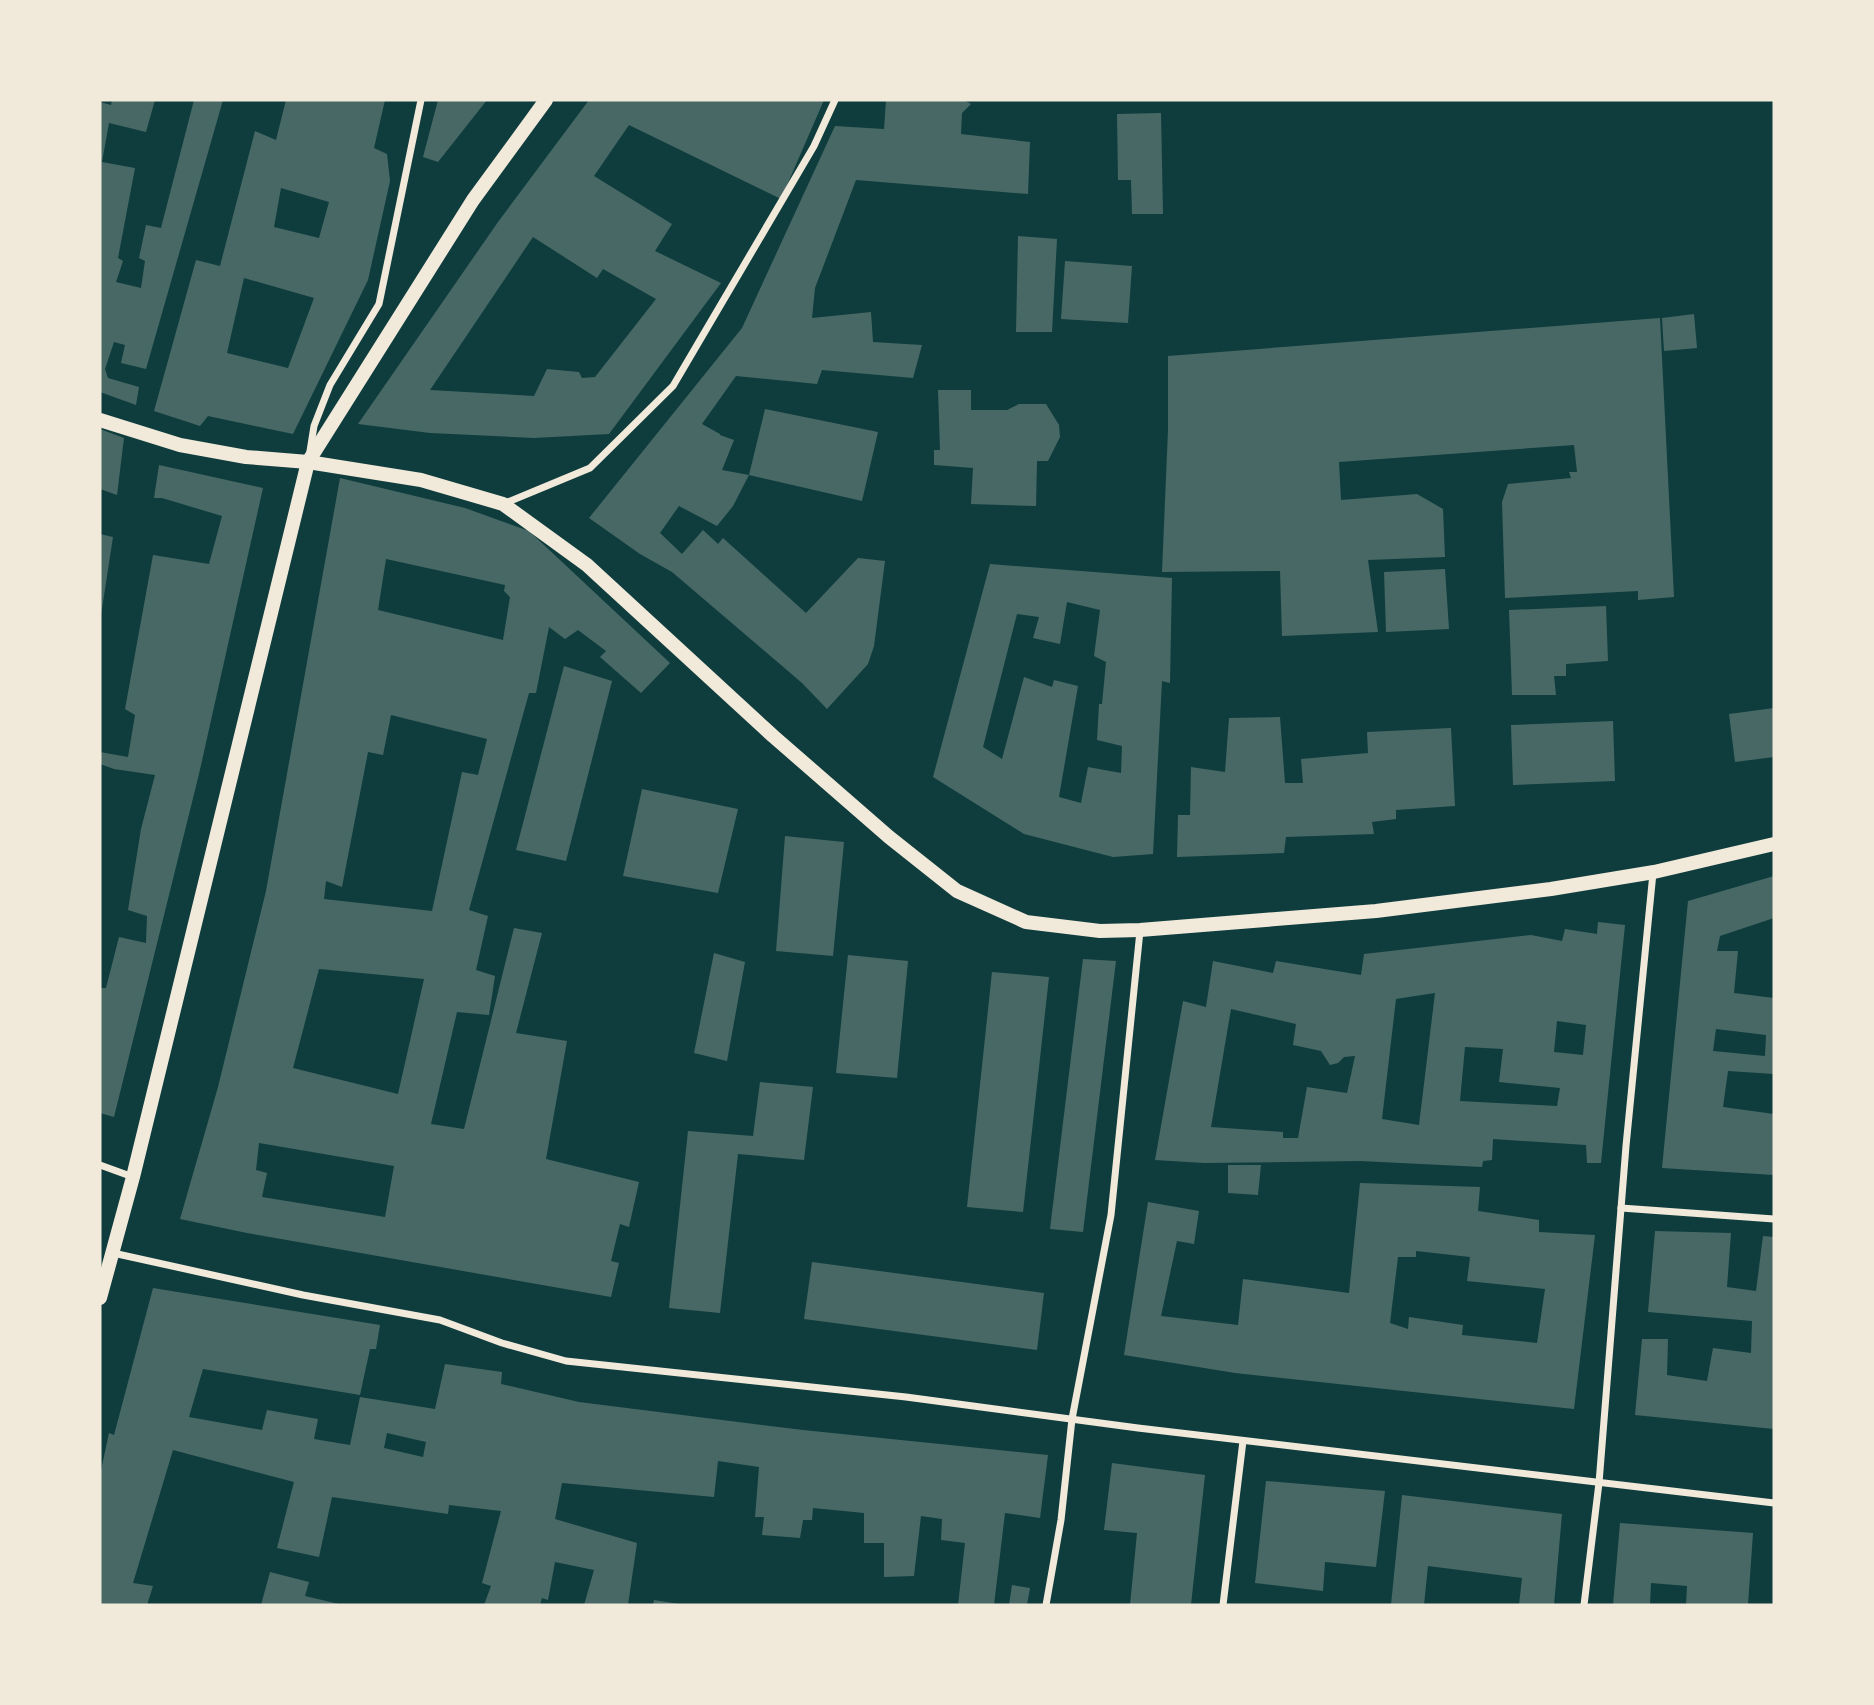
<svg xmlns="http://www.w3.org/2000/svg" width="1874" height="1705" font-family="Manrope,sans-serif">
  <rect width="100%" height="100%" fill="#0f3d3e"/>
  <g fill="#486865" fill-rule="evenodd">
    <polygon points="112,100 155,100 146,132 109,123 102,162 135,168 118,258 123,261 116,282 141,288 145,261 139,258 146,225 161,228 194,100 223,100 146,369 121,363 125,345 114,342 105,369 108,378 139,387 136,405 100,392 100,102 111,105"/>
    <path d="M286,100H385L374,148L387,154L390,181L368,280L293,434L208,416L200,426L154,411L196,260L220,266L255,131L276,140ZM281,188L329,202L319,238L274,227ZM244,278L314,298L288,368L227,353Z"/>
    <polygon points="438,100 487,100 438,162 423,157"/>
    <path d="M589,100H824L781,199L629,125L594,176L672,224L655,251L721,283L609,434L534,438L430,433L358,424L498,222ZM533,237L597,278L603,269L656,299L595,377L582,378L579,372L547,369L534,396L430,390Z"/>
    <polygon points="886,100 964,100 971,104 962,113 961,134 1030,142 1028,194 856,180 815,288 812,318 871,312 873,342 922,345 913,378 822,370 817,384 736,376 702,424 720,434 720,435 734,440 722,470 749,475 733,506 717,526 679,506 660,533 682,554 703,530 718,544 723,538 806,613 858,558 885,561 874,646 868,664 827,709 802,683 672,572 640,554 589,518 742,328 835,126 884,129"/>
    <polygon points="1161,113 1163,214 1132,214 1131,180 1118,180 1117,114"/>
    <polygon points="1018,236 1057,239 1052,332 1016,332"/>
    <polygon points="1065,261 1132,266 1128,323 1061,319"/>
    <polygon points="1694,314 1697,348 1664,351 1662,318"/>
    <polygon points="1660,318 1674,597 1638,600 1638,591 1505,598 1502,502 1508,484 1571,478 1569,472 1577,472 1574,445 1339,462 1341,500 1417,494 1443,509 1445,557 1368,560 1378,632 1282,636 1280,571 1162,572 1168,430 1168,356"/>
    <polygon points="938,390 971,390 971,410 1007,410 1019,404 1046,404 1059,425 1060,437 1048,461 1037,461 1036,506 971,504 973,468 934,465 934,450 940,450"/>
    <polygon points="765,409 878,432 862,501 749,475"/>
    <polygon points="100,429 124,438 117,495 100,489"/>
    <polygon points="159,465 263,488 199,774 114,1117 100,1113 100,988 106,988 119,937 146,943 147,916 128,910 141,829 155,775 114,769 100,764 100,752 128,757 135,715 125,709 153,555 209,564 222,516 162,498 154,498"/>
    <path d="M340,478L465,508L529,531L670,663L641,693L600,657L606,651L578,630L565,639L549,627L536,693H529L469,910L488,916L476,970L495,976L489,1015L457,1012L431,1124L464,1129L514,928L542,933L516,1033L567,1041L546,1159L639,1182L629,1227L620,1224L611,1261L619,1263L611,1297L247,1233L180,1219L218,1087L266,891ZM386,559L505,585L504,591L510,597L503,640L378,610ZM391,715L487,739L478,775L462,772L432,911L324,899L326,881L342,887L368,752L383,755ZM319,969L424,979L398,1094L293,1068ZM259,1143L394,1166L385,1217L262,1197L267,1173L256,1170Z"/>
    <polygon points="100,534 113,537 101,615 100,615"/>
    <path d="M990,564L1172,578L1170,683L1162,681L1153,854L1113,857L1024,834L933,777ZM1067,602L1100,610L1094,656L1106,662L1102,704H1099L1097,740L1122,746L1121,773L1088,767L1081,803L1059,797L1078,686L1054,680L1052,687L1024,677L1002,759L983,747L1017,614L1039,617L1033,638L1060,644Z"/>
    <polygon points="1445,569 1449,629 1386,632 1384,572"/>
    <polygon points="1606,606 1608,661 1566,664 1566,676 1554,676 1556,695 1512,695 1509,610"/>
    <polygon points="564,666 612,681 566,861 516,850"/>
    <polygon points="1774,708 1774,757 1735,762 1729,714"/>
    <polygon points="1280,717 1285,783 1303,783 1301,759 1368,753 1367,732 1451,728 1455,806 1396,810 1396,819 1372,822 1374,834 1286,837 1284,853 1177,857 1178,815 1190,815 1191,767 1225,772 1229,718"/>
    <polygon points="1613,721 1615,781 1513,785 1511,725"/>
    <polygon points="642,789 738,809 718,893 623,876"/>
    <polygon points="785,836 844,842 833,956 776,951"/>
    <path d="M1774,876V918L1720,936L1717,951H1738L1734,993L1774,998V1074L1728,1071L1723,1107L1774,1114V1175L1662,1168L1688,901ZM1716,1029L1766,1035L1765,1056L1713,1051Z"/>
    <path d="M1598,922L1625,925L1601,1163H1587L1586,1145L1493,1139L1492,1160L1483,1161L1482,1167L1360,1161L1204,1163L1155,1160L1183,1001L1206,1007L1213,961L1273,973L1276,961L1361,975L1364,954L1531,935L1562,941L1565,929L1597,934ZM1435,993L1419,1125L1382,1119L1396,999ZM1231,1009L1296,1024L1293,1045L1321,1051L1330,1065L1338,1063L1344,1057L1355,1056L1347,1093L1307,1087L1298,1138H1283V1132L1211,1127ZM1557,1021L1586,1025L1583,1055L1554,1052ZM1465,1047L1503,1049L1499,1082L1560,1088L1557,1106L1460,1101Z"/>
    <polygon points="714,953 745,962 727,1061 694,1053"/>
    <polygon points="848,955 908,961 897,1078 836,1073"/>
    <polygon points="1083,959 1116,961 1083,1232 1050,1229"/>
    <polygon points="992,972 1049,977 1023,1212 967,1207"/>
    <polygon points="760,1082 813,1087 804,1160 738,1154 720,1313 669,1308 688,1131 753,1136"/>
    <polygon points="1228,1165 1261,1165 1258,1195 1228,1193"/>
    <path d="M1360,1183L1480,1187L1478,1211L1539,1220V1232L1595,1235L1574,1409L1235,1373L1124,1355L1148,1202L1199,1211L1194,1244L1177,1241L1161,1316L1238,1325L1243,1279L1349,1293ZM1416,1251L1470,1257L1467,1281L1545,1289L1537,1343L1462,1335L1463,1325L1409,1317L1408,1329L1390,1323L1398,1257H1416Z"/>
    <polygon points="1655,1231 1731,1233 1727,1287 1756,1291 1763,1236 1774,1237 1774,1429 1635,1415 1642,1339 1668,1339 1667,1375 1707,1381 1713,1348 1751,1353 1752,1321 1648,1312"/>
    <polygon points="812,1262 1044,1293 1037,1350 804,1319"/>
    <path d="M153,1288L380,1325L376,1349H370L360,1395L203,1369L189,1417L262,1430L267,1410L318,1419L314,1439L350,1445L360,1397L435,1409L445,1364L502,1372L501,1384L579,1402L803,1430L1048,1455L1040,1518L1005,1513L994,1605H958L965,1543L941,1540L942,1519L921,1516L914,1576L884,1577V1543H864V1513L813,1508L812,1520H803L800,1538L762,1535L764,1517H755L759,1467L718,1461L714,1497L562,1483L555,1519L637,1543L628,1605H584L594,1570L555,1562L548,1600L542,1598L540,1605H484L491,1586L482,1583L501,1511L449,1505L448,1514L332,1497L319,1557L277,1548L294,1482L173,1450L133,1583L153,1586L147,1605H100V1475L109,1433L114,1435ZM387,1433L426,1442L423,1457L384,1448Z"/>
    <polygon points="1112,1463 1205,1475 1191,1605 1130,1605 1137,1533 1104,1530"/>
    <polygon points="1266,1481 1385,1491 1376,1567 1325,1562 1323,1591 1255,1583"/>
    <polygon points="1402,1495 1562,1514 1554,1605 1519,1605 1522,1578 1428,1566 1424,1605 1391,1605"/>
    <polygon points="1620,1523 1753,1533 1748,1605 1686,1605 1687,1586 1651,1583 1650,1605 1613,1605"/>
    <polygon points="270,1572 309,1582 305,1596 343,1605 261,1605"/>
    <polygon points="1012,1585 1030,1588 1027,1605 1009,1605"/>
    <polygon points="654,1600 679,1604 679,1605 653,1605"/>
  </g>
  <g fill="none" stroke-linecap="round" stroke-linejoin="round">
    <g stroke="#f1e9da" stroke-width="7">
      <polyline points="310,451 314,426 330,385 379,304 421,100"/>
      <polyline points="503,504 590,468 673,386 814,146 835,100"/>
      <polyline points="100,1165 133,1177"/>
      <polyline points="1621,1208 1774,1219"/>
      <polyline points="113,1253 303,1295 440,1320 502,1343 566,1361 906,1397 1138,1428 1774,1503"/>
      <polyline points="1046,1605 1061,1520 1072,1419 1111,1215 1140,931"/>
      <polyline points="1223,1605 1243,1441"/>
      <polyline points="1584,1605 1599,1483 1626,1146 1653,873"/>
    </g>
    <g stroke="#f1e9da" stroke-width="14">
      <polyline points="100,420 180,445 246,457 308,462 421,480 503,504 587,565 773,736 889,837 957,891 1026,922 1100,931 1140,930 1376,911 1551,889 1654,872 1774,844"/>
      <polyline points="100,1298 133,1177 308,462 473,200 546,100"/>
    </g>
  </g>
  <rect width="1874" height="1705" fill="none" stroke="#f1e9da" stroke-width="203"/>
</svg>
